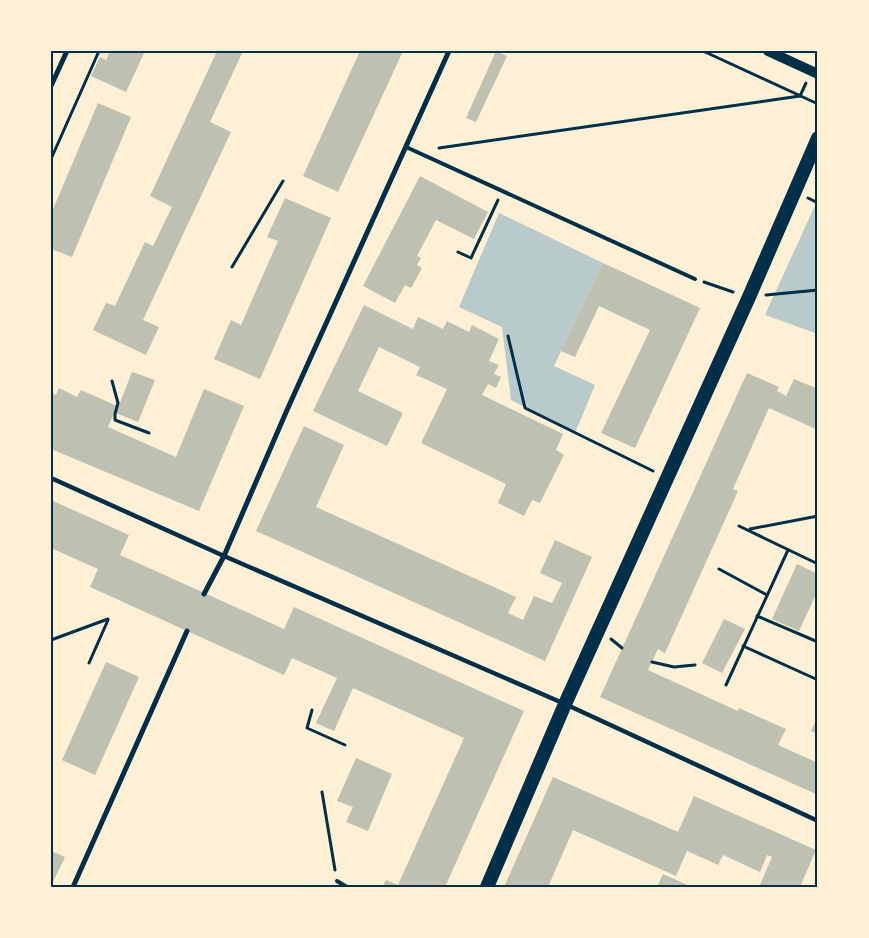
<svg xmlns="http://www.w3.org/2000/svg" width="869" height="938" font-family="'DM Sans',sans-serif">
  <rect width="100%" height="100%" fill="#fdf0d5"/>
  <g fill="#b9caca">
    <polygon points="818,199 818,334 765,315"/>
    <polygon points="499,213 603,263 554,366 595,385 575,433 511,400 502,327 459,307"/>
  </g>
  <g fill="#bec0b2">
    <polygon points="110,51 145,51 126,92 91,76 100,57 106,60"/>
    <polygon points="217,51 243,51 210,122 231,132 143,320 159,327 146,355 93,330 106,303 115,306 145,242 153,246 172,207 150,196"/>
    <polygon points="360,51 403,51 338,192 303,176"/>
    <polygon points="496,51 507,56 476,122 466,118"/>
    <polygon points="98,103 131,117 72,257 51,249 51,214"/>
    <polygon points="420,176 488,212 474,239 436,220 417,256 421,258 417,265 422,268 411,288 405,285 395,303 363,286"/>
    <polygon points="285,198 331,218 260,379 214,359 231,320 241,325 278,241 267,237"/>
    <polygon points="603,263 700,308 635,448 601,433 650,330 599,306 575,357 561,351"/>
    <polygon points="364,305 413,329 418,317 443,329 447,321 469,332 472,325 499,339 489,361 499,365 494,374 501,377 496,388 488,384 482,395 563,434 556,450 564,455 540,503 532,500 524,516 498,503 506,484 421,443 447,389 416,375 420,367 379,347 358,391 403,413 387,446 313,411"/>
    <polygon points="132,372 155,380 138,422 116,413"/>
    <polygon points="747,373 779,387 777,391 786,396 794,379 818,389 818,430 769,408 733,489 738,491 665,653 658,649 648,670 738,711 739,708 786,729 778,745 818,763 818,795 600,697"/>
    <polygon points="59,388 77,397 81,390 117,406 108,427 176,457 204,389 244,406 199,511 51,449 51,393 56,395"/>
    <polygon points="304,426 344,445 316,507 516,597 508,613 523,620 534,596 552,603 562,583 540,573 555,540 592,557 545,661 256,531"/>
    <polygon points="51,500 129,535 120,555 284,629 294,607 524,711 445,887 382,887 386,880 398,885 464,738 353,688 334,731 316,723 337,678 292,658 284,675 90,587 98,569 51,548"/>
    <polygon points="797,564 818,574 818,590 799,631 772,619"/>
    <polygon points="724,619 745,629 722,673 702,663"/>
    <polygon points="106,662 139,677 95,775 62,760"/>
    <polygon points="818,716 818,734 811,731"/>
    <polygon points="356,758 392,774 368,831 346,822 353,807 337,801"/>
    <polygon points="553,777 678,832 694,796 816,850 800,887 759,887 772,857 767,855 760,872 723,855 718,865 687,851 676,876 573,830 548,887 504,887"/>
    <polygon points="51,851 65,857 51,886"/>
    <polygon points="663,874 692,887 657,887"/>
  </g>
  <g fill="none" stroke-linecap="round" stroke-linejoin="round">
    <g stroke="#003049" stroke-width="3">
      <polyline points="703,51 818,104"/>
      <polyline points="800,96 806,83"/>
      <polyline points="439,148 800,96"/>
      <polyline points="51,159 99,51"/>
      <polyline points="808,198 818,203"/>
      <polyline points="458,252 471,258 498,200"/>
      <polyline points="232,267 283,181"/>
      <polyline points="704,282 733,292"/>
      <polyline points="766,295 818,290"/>
      <polyline points="508,336 525,408 653,471"/>
      <polyline points="112,381 118,403 115,414 115,420 149,433"/>
      <polyline points="739,526 818,564"/>
      <polyline points="750,529 818,516"/>
      <polyline points="719,569 767,595"/>
      <polyline points="757,616 818,642"/>
      <polyline points="611,639 622,648"/>
      <polyline points="51,640 108,619"/>
      <polyline points="743,646 818,680"/>
      <polyline points="652,662 674,667 695,665"/>
      <polyline points="89,663 108,620"/>
      <polyline points="726,685 788,550"/>
      <polyline points="312,710 307,728 345,745"/>
      <polyline points="322,792 335,870"/>
    </g>
    <g stroke="#003049" stroke-width="4">
      <polyline points="406,147 695,279"/>
      <polyline points="337,881 347,887"/>
    </g>
    <polyline stroke="#003049" stroke-width="4.5" points="51,478 224,556 565,704 818,821"/>
    <g stroke="#003049" stroke-width="5">
      <polyline points="51,86 67,51"/>
      <polyline points="204,594 224,556 287,410 449,51"/>
      <polyline points="73,887 187,631"/>
    </g>
    <polyline stroke="#003049" stroke-width="10" points="768,51 818,74"/>
    <polyline stroke="#003049" stroke-width="14" points="487,887 565,704 749,297 818,138"/>
  </g>
  <rect width="869" height="938" fill="none" stroke="#fdf0d5" stroke-width="105"/>
  <rect x="52" y="52" width="764" height="834" fill="none" stroke="#003049" stroke-width="2"/>
</svg>
